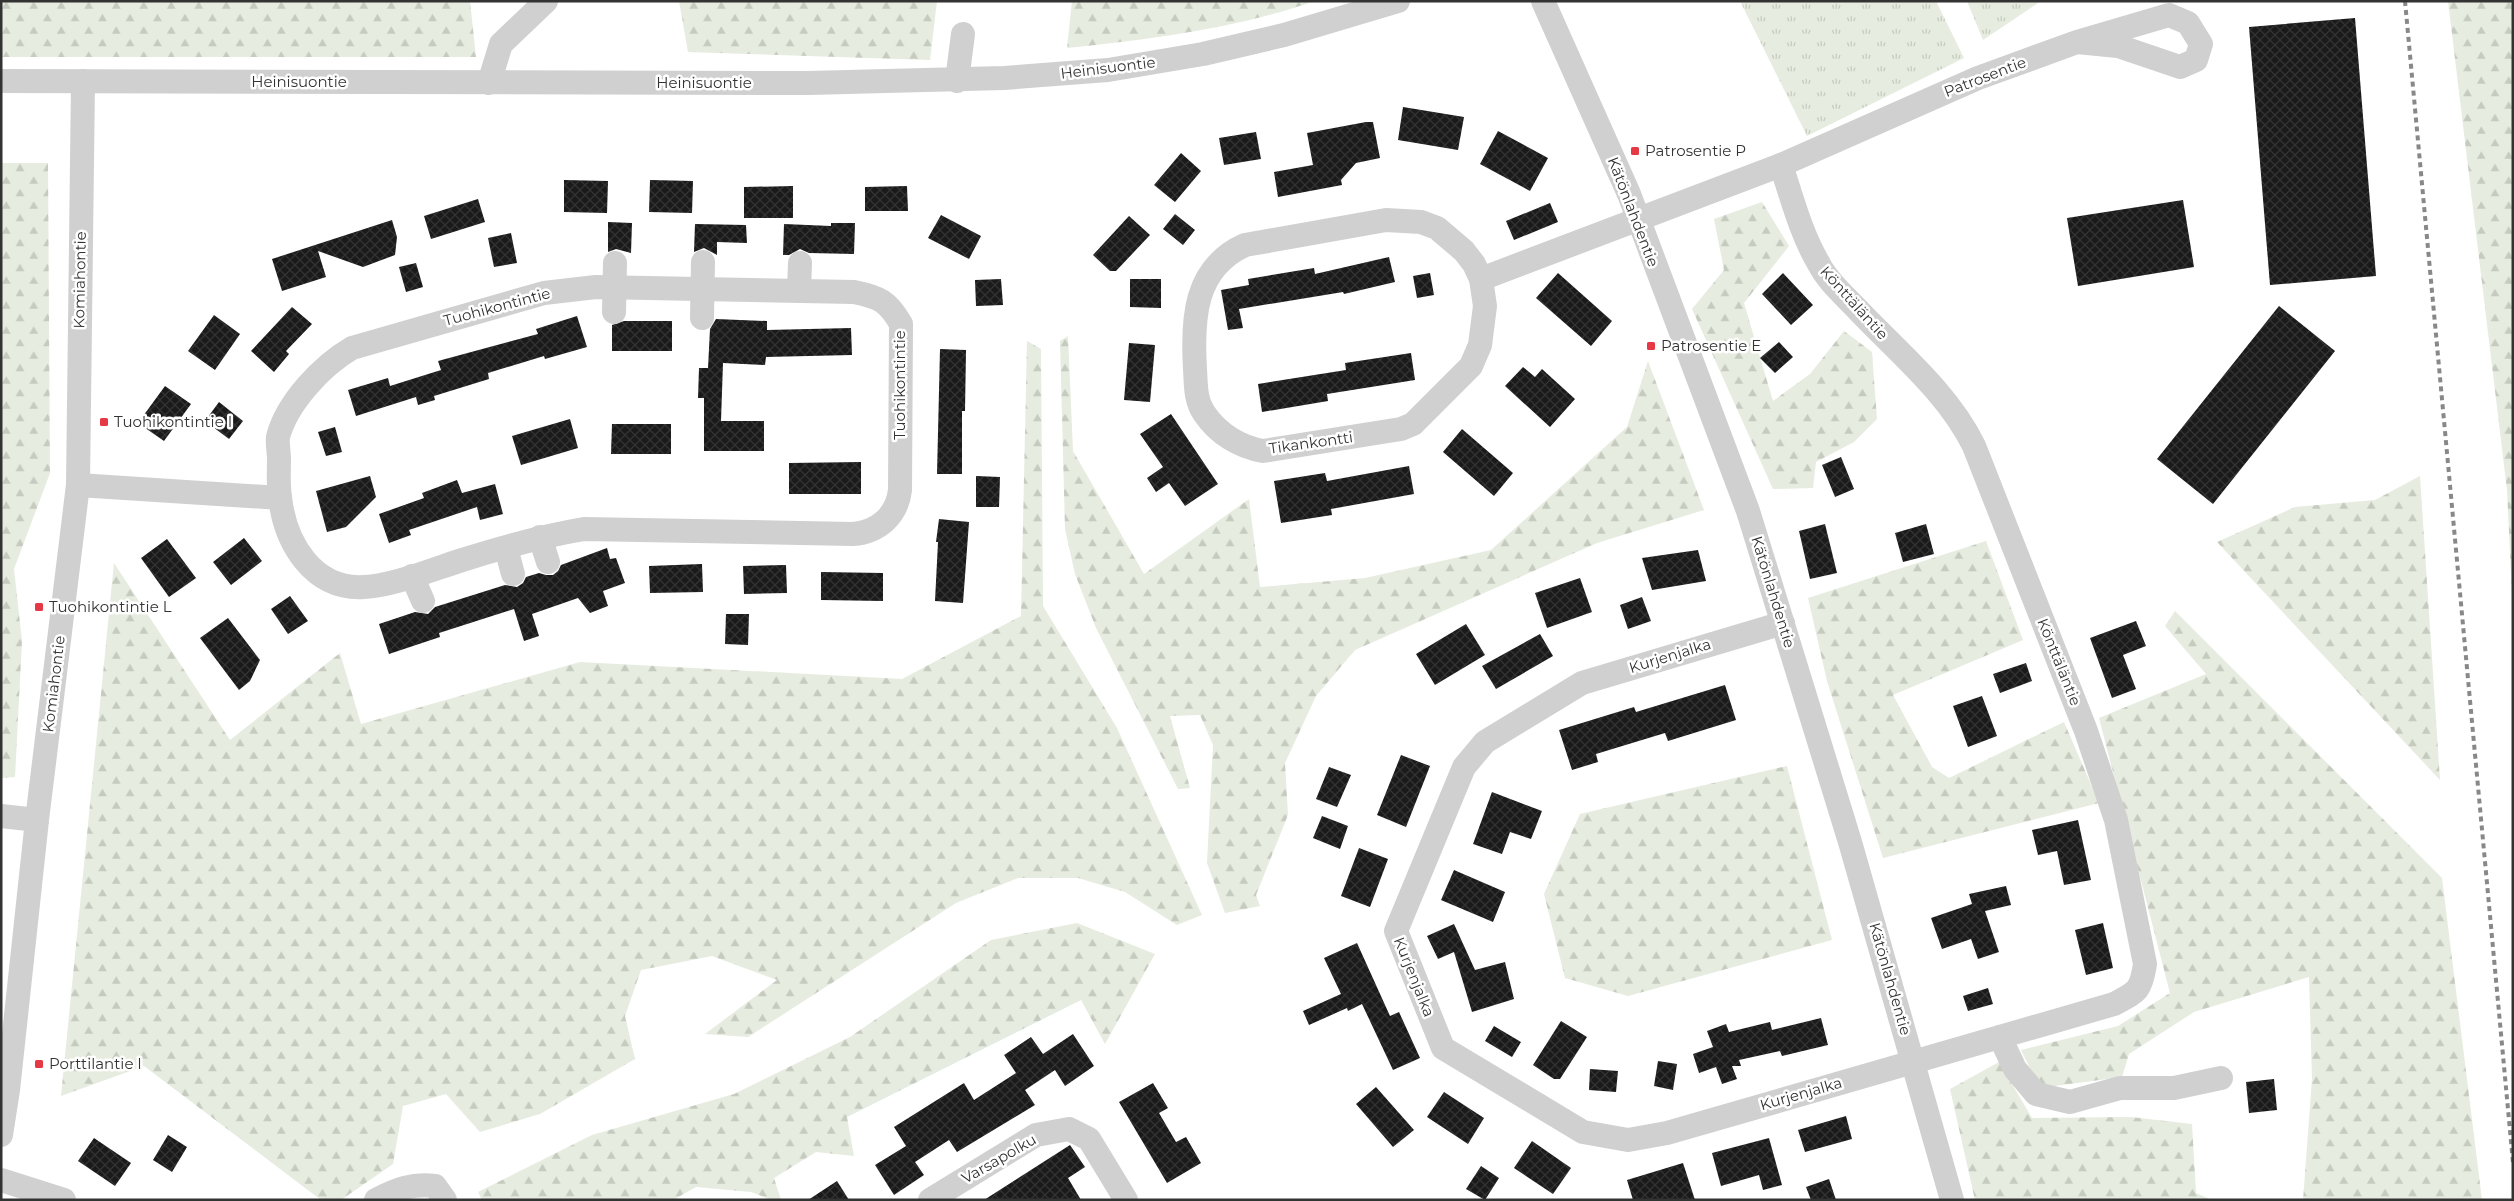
<svg xmlns="http://www.w3.org/2000/svg" width="2514" height="1201" font-family="Montserrat,sans-serif">
  <defs>
    <pattern id="grass-tufts" width="24" height="20" patternUnits="userSpaceOnUse" patternTransform="scale(1.25)"><rect width="24" height="20" fill="#e6ecdf"/><path d="M3 7l-1-3M5 7V3M7 7l1-3M15 17l-1-3M17 17v-4M19 17l1-3" fill="none" stroke="#c6cbc0"/></pattern>
    <pattern id="forest-firs" width="22" height="20" patternUnits="userSpaceOnUse" patternTransform="scale(1.25)"><rect width="22" height="20" fill="#e6ecdf"/><path d="M5 1l3.5 6h-7zM16 11l3.5 6h-7z" fill="#c6cbc0"/></pattern>
    <pattern id="building-cross-hatch" width="8" height="8" patternUnits="userSpaceOnUse" patternTransform="scale(1.25)"><rect width="8" height="8" fill="#1a1a1a"/><path d="M0 0l8 8M0 8l8-8" fill="none" stroke="#333"/></pattern>
  </defs>
  <rect width="100%" height="100%" fill="#fff"/>
  <g fill="url(#grass-tufts)">
    <polygon points="1740,1 1936,1 1964,58 1807,136"/>
    <polygon points="1967,1 2041,1 1983,40"/>
  </g>
  <g fill="url(#forest-firs)">
    <polygon points="1,1 470,1 476,57 1,57"/>
    <polygon points="679,1 937,1 930,60 688,52"/>
    <path d="M1072,1H1315C1234,29 1151,39 1067,48Z"/>
    <polygon points="2448,1 2513,1 2513,616 2507,490"/>
    <polygon points="1,163 48,163 50,473 14,569 22,641 15,777 1,778"/>
    <polygon points="1762,202 1789,246 1744,303 1773,401 1810,374 1844,331 1872,352 1877,419 1854,442 1816,462 1813,488 1773,489 1692,309 1724,270 1714,219"/>
    <polygon points="1068,336 1073,451 1144,574 1249,499 1260,587 1365,578 1491,550 1627,427 1648,361 1704,510 1597,543 1355,650 1316,696 1285,763 1288,815 1256,895 1260,906 1225,913 1207,863 1213,745 1200,715 1170,716 1190,788 1178,789 1096,628 1075,574 1065,529 1060,341"/>
    <polygon points="1027,341 1041,349 1043,606 1117,728 1202,915 1177,925 1125,892 1078,878 1018,878 956,903 748,1037 705,1034 777,980 712,956 641,970 625,1016 635,1059 540,1114 480,1132 446,1094 403,1106 393,1164 341,1200 321,1200 144,1066 61,1096 114,563 230,740 340,653 361,724 580,662 902,679 1021,616"/>
    <polygon points="2420,476 2440,780 2217,542 2295,507 2375,500"/>
    <polygon points="1986,541 2023,640 1893,695 1932,767 1949,778 2064,722 2099,803 1883,858 1827,681 1808,598"/>
    <polygon points="2175,611 2442,878 2482,1200 2303,1200 2312,1079 2309,977 2194,1012 2129,1054 2122,1077 2040,1088 2021,1050 2118,1026 2170,993 2099,718 2206,674 2165,626"/>
    <polygon points="1787,766 1832,940 1628,996 1565,978 1544,894 1580,814"/>
    <polygon points="1077,923 1155,954 1105,1044 1081,1000 847,1117 854,1156 816,1152 774,1178 781,1200 772,1200 751,1192 696,1187 673,1200 482,1200 478,1192 592,1135 734,1094 850,1037 991,940"/>
    <polygon points="1999,1062 2032,1118 2131,1117 2192,1124 2196,1193 2212,1200 1975,1200 1950,1089"/>
  </g>
  <g fill="url(#building-cross-hatch)">
    <polygon points="2355,18 2376,276 2270,285 2249,27"/>
    <polygon points="1403,107 1464,117 1458,150 1398,140"/>
    <polygon points="1366,122 1373,122 1380,158 1356,163 1341,180 1342,185 1278,197 1274,172 1313,165 1307,133"/>
    <polygon points="1498,131 1548,158 1530,191 1480,164"/>
    <polygon points="1256,132 1261,159 1224,165 1219,138"/>
    <polygon points="1181,153 1201,171 1175,202 1154,185"/>
    <polygon points="564,180 608,181 607,213 564,212"/>
    <polygon points="650,180 693,181 692,213 649,212"/>
    <polygon points="793,186 793,218 744,218 744,187"/>
    <polygon points="907,186 908,211 865,211 865,187"/>
    <polygon points="478,199 485,222 431,239 424,216"/>
    <polygon points="2183,200 2194,267 2078,286 2067,218"/>
    <polygon points="1550,203 1558,222 1514,240 1506,221"/>
    <polygon points="1175,214 1195,230 1183,245 1163,229"/>
    <polygon points="941,215 981,236 969,259 928,238"/>
    <polygon points="1129,216 1150,235 1116,271 1110,271 1093,255"/>
    <polygon points="392,220 397,237 395,255 363,267 318,251 326,277 282,291 272,259"/>
    <polygon points="608,222 632,223 631,253 616,249 608,252"/>
    <polygon points="831,223 855,223 854,254 809,253 800,249 789,255 783,255 784,224 831,226"/>
    <polygon points="695,224 746,225 747,243 717,242 717,255 704,248 694,252"/>
    <polygon points="511,233 517,263 494,267 488,238"/>
    <polygon points="1389,257 1395,282 1344,294 1343,292 1239,309 1243,328 1228,330 1221,290 1249,285 1248,279 1314,268 1315,274"/>
    <polygon points="416,263 423,287 406,292 399,267"/>
    <polygon points="1430,273 1434,295 1417,298 1413,276"/>
    <polygon points="1558,273 1612,321 1591,346 1536,298"/>
    <polygon points="1783,273 1813,305 1791,325 1762,294"/>
    <polygon points="1001,279 1003,305 976,306 975,280"/>
    <polygon points="1130,279 1161,279 1161,308 1130,307"/>
    <polygon points="2279,306 2335,351 2213,504 2157,459"/>
    <polygon points="292,307 312,324 286,351 289,354 274,372 251,351"/>
    <polygon points="214,315 240,334 215,370 188,351"/>
    <polygon points="577,316 587,347 545,359 544,356 488,373 489,379 434,396 435,400 418,405 416,397 356,416 348,390 388,378 390,386 441,370 438,361 538,334 536,329"/>
    <polygon points="716,319 767,321 767,330 851,328 852,355 766,357 765,365 723,363 721,421 764,421 764,451 704,451 704,398 698,398 699,368 708,368 710,329"/>
    <polygon points="624,321 672,321 672,351 612,351 612,325"/>
    <polygon points="1779,342 1793,357 1775,373 1760,358"/>
    <polygon points="1129,343 1155,345 1150,402 1124,400"/>
    <polygon points="940,349 966,350 965,411 962,411 962,474 937,474"/>
    <polygon points="1411,353 1415,380 1327,394 1328,401 1262,412 1258,384 1346,370 1345,363"/>
    <polygon points="1523,367 1535,377 1542,369 1575,399 1550,427 1505,386"/>
    <polygon points="165,386 191,404 164,441 138,423"/>
    <polygon points="219,402 243,421 229,439 205,421"/>
    <polygon points="1171,414 1218,484 1185,506 1169,483 1156,492 1147,478 1163,467 1140,434"/>
    <polygon points="570,419 578,448 521,465 512,436"/>
    <polygon points="612,424 671,424 671,454 611,454"/>
    <polygon points="335,427 342,452 326,456 318,432"/>
    <polygon points="1462,429 1513,473 1494,496 1443,452"/>
    <polygon points="1841,457 1854,489 1835,497 1822,465"/>
    <polygon points="861,462 861,494 789,494 789,463"/>
    <polygon points="1409,466 1414,494 1331,509 1332,515 1281,523 1274,481 1325,473 1327,481"/>
    <polygon points="370,476 376,497 346,527 327,532 316,491"/>
    <polygon points="976,476 1000,477 999,507 976,507"/>
    <polygon points="457,480 462,493 495,484 503,514 480,520 477,507 409,530 411,535 389,543 379,514 424,498 422,493"/>
    <polygon points="939,519 969,522 963,603 935,601 938,542 936,542"/>
    <polygon points="1825,524 1837,573 1810,579 1799,531"/>
    <polygon points="1926,524 1934,554 1903,562 1895,533"/>
    <polygon points="244,538 262,561 231,585 213,562"/>
    <polygon points="167,539 196,578 169,597 141,558"/>
    <polygon points="607,548 610,559 616,558 625,583 603,591 608,606 590,613 578,598 532,614 539,636 524,641 514,609 439,633 440,637 389,654 379,624 415,612 428,614 435,607 505,585 517,587 523,583 526,577 539,573 546,575 553,575 558,571 561,565"/>
    <polygon points="1698,550 1706,581 1652,590 1642,558"/>
    <polygon points="702,564 703,592 650,593 649,566"/>
    <polygon points="786,565 787,593 744,594 743,566"/>
    <polygon points="821,572 883,573 883,601 821,600"/>
    <polygon points="1580,578 1592,612 1547,628 1535,593"/>
    <polygon points="290,596 308,621 288,634 271,609"/>
    <polygon points="1642,597 1651,621 1628,629 1620,605"/>
    <polygon points="726,614 749,614 748,645 725,644"/>
    <polygon points="228,618 260,660 250,681 239,690 200,638"/>
    <polygon points="2136,621 2146,646 2123,655 2136,689 2112,698 2090,638"/>
    <polygon points="1466,624 1485,655 1435,685 1416,654"/>
    <polygon points="1540,634 1553,656 1496,689 1482,666"/>
    <polygon points="2026,663 2032,681 2000,693 1993,674"/>
    <polygon points="1725,685 1736,720 1668,741 1665,733 1596,754 1598,762 1572,770 1559,730 1634,707 1636,712"/>
    <polygon points="1982,696 1997,736 1968,747 1953,706"/>
    <polygon points="1401,755 1430,766 1406,827 1377,815"/>
    <polygon points="1329,767 1351,775 1337,807 1316,799"/>
    <polygon points="1492,792 1542,811 1531,839 1510,832 1502,854 1473,844"/>
    <polygon points="1322,816 1348,826 1340,849 1313,838"/>
    <polygon points="2078,820 2091,880 2064,885 2057,851 2038,855 2032,830"/>
    <polygon points="1359,848 1388,859 1370,907 1341,896"/>
    <polygon points="1454,870 1505,892 1493,922 1441,900"/>
    <polygon points="2006,886 2011,905 1985,911 1999,952 1978,959 1971,939 1942,949 1931,918 1972,904 1969,894"/>
    <polygon points="2103,923 2113,968 2086,975 2075,930"/>
    <polygon points="1454,924 1475,970 1505,962 1514,999 1472,1012 1454,952 1438,959 1427,936"/>
    <polygon points="1357,943 1390,1016 1399,1012 1420,1058 1393,1070 1362,1004 1348,1011 1347,1008 1309,1025 1303,1011 1341,994 1324,958"/>
    <polygon points="1988,988 1993,1004 1968,1011 1963,996"/>
    <polygon points="1821,1018 1828,1045 1782,1056 1780,1051 1739,1060 1741,1066 1732,1066 1737,1079 1722,1084 1716,1067 1699,1073 1693,1054 1713,1047 1707,1031 1726,1024 1729,1032 1770,1022 1772,1030"/>
    <polygon points="1561,1021 1587,1037 1560,1079 1554,1079 1533,1065"/>
    <polygon points="1494,1026 1521,1042 1512,1057 1485,1041"/>
    <polygon points="1073,1034 1094,1066 1065,1086 1055,1070 1025,1090 1035,1105 957,1152 949,1140 915,1162 924,1175 894,1195 875,1165 906,1146 894,1127 964,1083 974,1100 1016,1073 1004,1055 1031,1037 1043,1054"/>
    <polygon points="1658,1061 1677,1064 1673,1090 1654,1086"/>
    <polygon points="1590,1069 1618,1071 1616,1092 1589,1090"/>
    <polygon points="2274,1079 2277,1110 2249,1113 2246,1082"/>
    <polygon points="1153,1083 1168,1108 1159,1113 1176,1142 1186,1137 1201,1163 1167,1183 1119,1102"/>
    <polygon points="1376,1087 1414,1130 1393,1147 1356,1104"/>
    <polygon points="1444,1092 1484,1118 1468,1144 1427,1117"/>
    <polygon points="1846,1116 1852,1139 1805,1152 1798,1130"/>
    <polygon points="168,1135 187,1147 172,1172 153,1160"/>
    <polygon points="94,1138 131,1163 115,1186 78,1161"/>
    <polygon points="1769,1138 1782,1185 1763,1190 1759,1175 1721,1186 1712,1153"/>
    <polygon points="1532,1141 1571,1168 1553,1194 1514,1168"/>
    <polygon points="1070,1145 1085,1167 1068,1178 1081,1200 984,1200"/>
    <polygon points="1683,1163 1695,1200 1633,1200 1627,1180"/>
    <polygon points="1481,1166 1499,1178 1485,1200 1466,1189"/>
    <polygon points="1829,1179 1836,1200 1811,1200 1806,1187"/>
    <polygon points="837,1181 849,1200 808,1200"/>
  </g>
  <g fill="none" stroke-linecap="round" stroke-linejoin="round">
    <g stroke="#d0d0d0" stroke-width="24">
      <polyline points="1543,1 1629,194 1748,511 1850,842 1952,1200"/>
      <polyline points="1,81 808,83 1004,78 1108,70 1203,54 1284,35 1398,1"/>
      <polyline points="957,81 963,34"/>
      <polyline points="489,83 501,44 546,1"/>
      <path d="M1781,165C1792,198 1801,234 1819,264C1828,282 1845,296 1858,310C1899,353 1948,393 1974,446L2086,731L2116,820L2145,964C2141,991 2137,992 2114,1004L1667,1133L1628,1140L1583,1132L1443,1048L1396,931L1464,767L1485,742L1582,683L1783,623"/>
      <path d="M1386,220L1421,222L1437,228L1464,251L1474,264L1481,279L1485,306L1480,345L1471,366L1413,424L1401,429L1263,451C1240,447 1218,434 1204,413C1195,400 1196,384 1195,369C1192,319 1194,268 1245,245Z"/>
      <polyline points="1481,279 1781,165 1978,78 2077,42 2118,46 2180,67 2196,60 2201,44 2188,23 2169,15 2077,42"/>
      <path d="M596,287L854,292C879,297 888,301 901,324L900,490C897,516 878,532 853,534L584,529C542,536 500,548 459,561C431,570 392,586 364,587C313,590 285,543 280,497C278,485 279,472 279,459C279,452 277,443 278,437C287,402 323,365 352,348L544,293Z"/>
      <polyline points="799,291 800,263"/>
      <polyline points="614,312 615,263"/>
      <polyline points="702,318 703,262"/>
      <polyline points="78,485 280,498"/>
      <polyline points="540,537 548,562"/>
      <polyline points="506,548 513,574"/>
      <polyline points="412,576 423,601"/>
      <polyline points="1,816 37,820"/>
      <polyline points="2000,1037 2015,1069 2036,1094 2070,1102 2120,1088 2174,1088 2221,1078"/>
      <polyline points="1,1135 8,1090 37,820 78,485 83,81"/>
      <polyline points="1,1180 64,1200"/>
      <path d="M376,1200C396,1189 413,1183 435,1186L445,1200"/>
      <polyline points="930,1200 1036,1135 1069,1129 1089,1139 1126,1200"/>
    </g>
    <polyline stroke="#888" stroke-width="4" stroke-dasharray="5 4" stroke-linecap="butt" points="2405,1 2513,1163"/>
  </g>
  <g fill="#e63946" stroke="#fff" stroke-width="2">
    <rect x="1630" y="146" width="10" height="10" rx="2.5"/>
    <rect x="1646" y="341" width="10" height="10" rx="2.5"/>
    <rect x="99" y="417" width="10" height="10" rx="2.5"/>
    <rect x="34" y="602" width="10" height="10" rx="2.5"/>
    <rect x="34" y="1059" width="10" height="10" rx="2.5"/>
  </g>
  <g text-anchor="middle" stroke-width="5" stroke-linejoin="round" paint-order="stroke">
    <g font-size="15" fill="#333" stroke="#fff">
      <text transform="translate(1108 68) rotate(-7)" y="5">Heinisuontie</text>
      <text transform="translate(1985 77) rotate(-21)" y="5">Patrosentie</text>
      <text x="299" y="87">Heinisuontie</text>
      <text x="704" y="88">Heinisuontie</text>
      <text transform="translate(1633 212) rotate(69)" y="5">Kätönlahdentie</text>
      <text transform="translate(80 280) rotate(-89)" y="5">Komiahontie</text>
      <text transform="translate(1854 303) rotate(48)" y="5">Könttäläntie</text>
      <text transform="translate(497 307) rotate(-15)" y="5">Tuohikontintie</text>
      <text transform="translate(900 385) rotate(-90)" y="5">Tuohikontintie</text>
      <text transform="translate(1311 443) rotate(-8)" y="5">Tikankontti</text>
      <text transform="translate(1773 592) rotate(73)" y="5">Kätönlahdentie</text>
      <text transform="translate(1670 656) rotate(-17)" y="5">Kurjenjalka</text>
      <text transform="translate(2059 662) rotate(68)" y="5">Könttäläntie</text>
      <text transform="translate(54 684) rotate(-83)" y="5">Komiahontie</text>
      <text transform="translate(1414 977) rotate(68)" y="5">Kurjenjalka</text>
      <text transform="translate(1890 979) rotate(74)" y="5">Kätönlahdentie</text>
      <text transform="translate(1801 1094) rotate(-16)" y="5">Kurjenjalka</text>
      <text transform="translate(999 1159) rotate(-30)" y="5">Varsapolku</text>
    </g>
    <g font-size="15" fill="#333" stroke="#fff" text-anchor="start">
      <text x="1645" y="156">Patrosentie P</text>
      <text x="1661" y="351">Patrosentie E</text>
      <text x="114" y="427">Tuohikontintie I</text>
      <text x="49" y="612">Tuohikontintie L</text>
      <text x="49" y="1069">Porttilantie I</text>
    </g>
  </g>
  <rect width="2514" height="1201" fill="none" stroke="#333333" stroke-width="5"/>
</svg>
